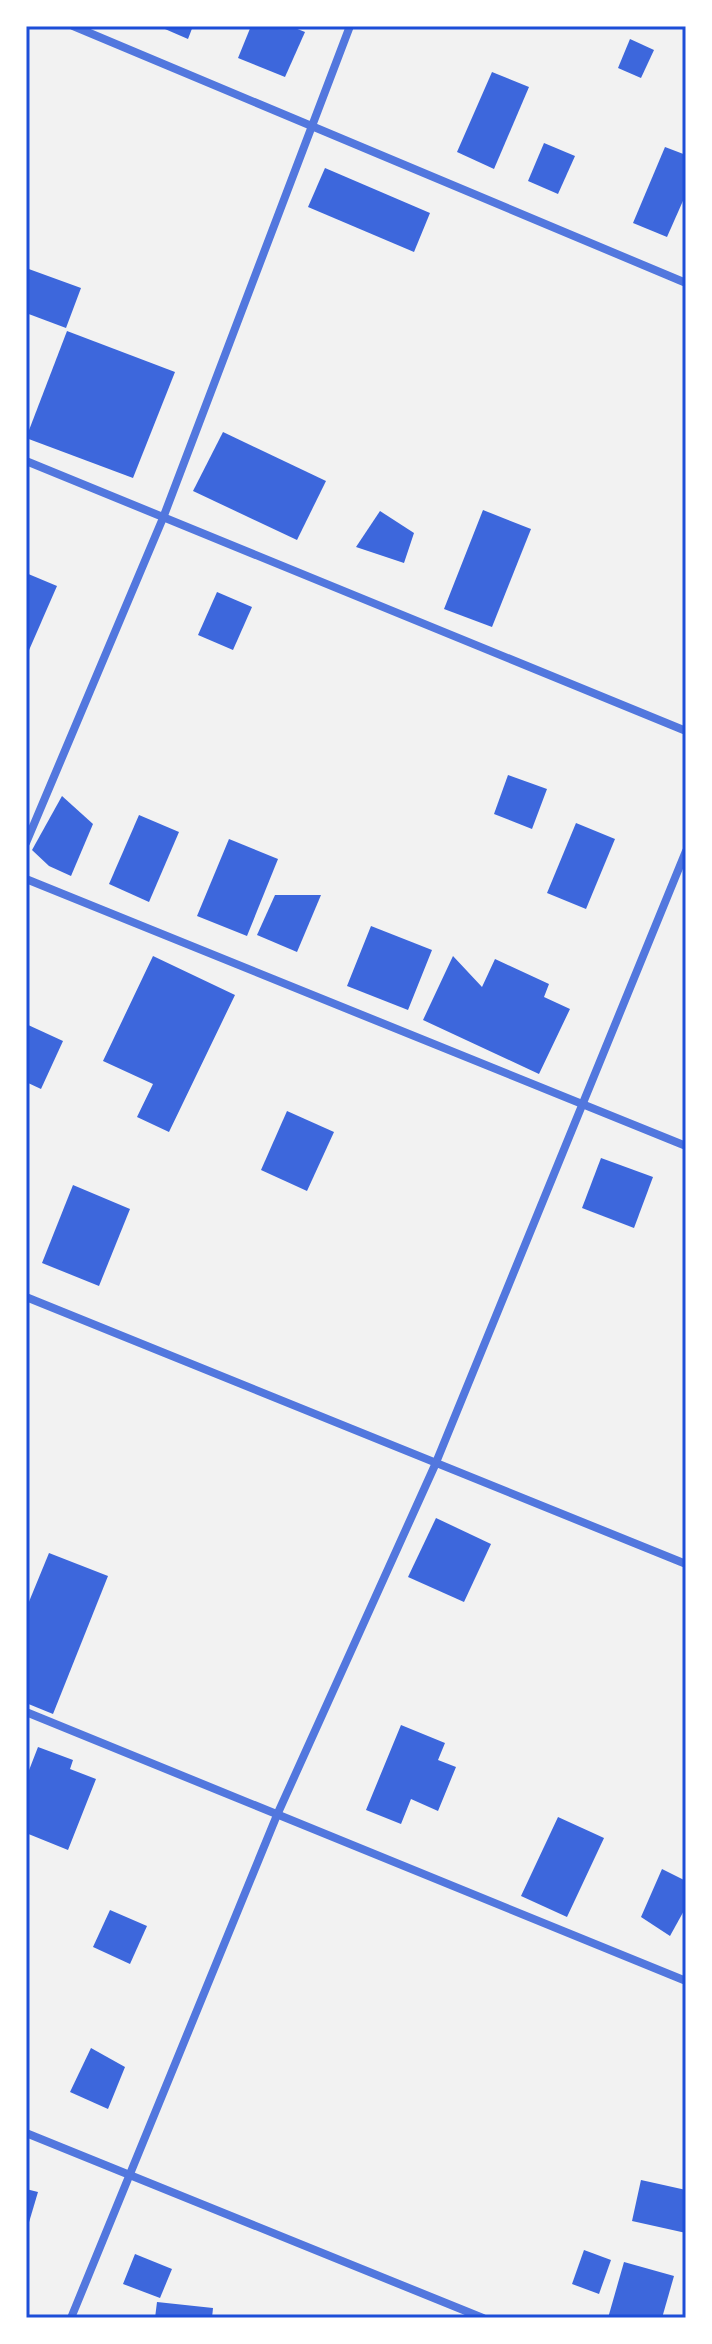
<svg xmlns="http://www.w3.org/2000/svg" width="712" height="2344" font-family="Jost,sans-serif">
  <rect width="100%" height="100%" fill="#f2f2f2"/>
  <g fill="#3d67dc">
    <polygon points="158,26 193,26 188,39"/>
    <polygon points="251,26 290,26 305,32 285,77 238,58"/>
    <polygon points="630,39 654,50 641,78 618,68"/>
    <polygon points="492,72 529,87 494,169 457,152"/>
    <polygon points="544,143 575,156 558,194 528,181"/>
    <polygon points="665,147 686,155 686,194 667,237 633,223"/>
    <polygon points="325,168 430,213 414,252 308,207"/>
    <polygon points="26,268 81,288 66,328 26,313"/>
    <polygon points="67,331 175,372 133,478 26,438"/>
    <polygon points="223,432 326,481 297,540 193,491"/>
    <polygon points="483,510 531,529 492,627 444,609"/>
    <polygon points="380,511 414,533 404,563 356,547"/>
    <polygon points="26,573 57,586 26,657"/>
    <polygon points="217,592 252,607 233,650 198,635"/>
    <polygon points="508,775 547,789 532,829 494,814"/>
    <polygon points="62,796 93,824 71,876 49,866 32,850"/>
    <polygon points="139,815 179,832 149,902 109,884"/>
    <polygon points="576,823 615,839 586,909 547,893"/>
    <polygon points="229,839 278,859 247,936 197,916"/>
    <polygon points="275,895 321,895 297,952 257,935"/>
    <polygon points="371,926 432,950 408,1010 347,986"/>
    <polygon points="153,956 235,995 169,1132 137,1117 153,1084 103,1061"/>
    <polygon points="453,956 482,987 495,959 549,984 544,997 570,1009 539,1074 423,1020"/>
    <polygon points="26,1024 63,1041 41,1089 26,1082"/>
    <polygon points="287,1111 334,1132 307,1191 261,1170"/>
    <polygon points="601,1158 653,1177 634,1228 582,1208"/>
    <polygon points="73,1185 130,1209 99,1286 42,1263"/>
    <polygon points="436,1518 491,1544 464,1602 408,1577"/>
    <polygon points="49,1553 108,1576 53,1714 26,1703 26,1609"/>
    <polygon points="401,1725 445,1743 438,1760 456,1767 438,1811 411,1799 401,1824 366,1810"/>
    <polygon points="38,1747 73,1760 70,1769 96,1779 68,1850 26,1833 26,1778"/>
    <polygon points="558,1817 604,1838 567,1917 521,1896"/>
    <polygon points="662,1869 686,1881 686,1907 670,1936 641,1917"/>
    <polygon points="110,1910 147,1926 130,1964 93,1947"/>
    <polygon points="91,2048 125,2067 108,2109 70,2092"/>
    <polygon points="641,2180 686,2190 686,2233 632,2221"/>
    <polygon points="26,2189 38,2192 27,2229 26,2229"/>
    <polygon points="584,2250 611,2260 599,2294 572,2284"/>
    <polygon points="135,2254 172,2269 160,2298 123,2284"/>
    <polygon points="624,2262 674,2276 662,2318 608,2318"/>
    <polygon points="157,2302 213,2308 212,2318 155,2318"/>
  </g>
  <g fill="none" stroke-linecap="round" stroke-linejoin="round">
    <g stroke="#5277de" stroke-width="8">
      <polyline points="73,26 686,283"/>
      <polyline points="26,461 686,731"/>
      <polyline points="26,843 163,518 350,26"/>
      <polyline points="26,879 686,1146"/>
      <polyline points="26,1297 686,1564"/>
      <polyline points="26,1712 686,1981"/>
      <polyline points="26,2133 483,2318"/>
      <polyline points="71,2318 277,1815 435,1465 686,851"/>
    </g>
  </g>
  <rect width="712" height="2344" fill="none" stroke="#ffffff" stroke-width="56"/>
  <rect x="28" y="28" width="656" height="2288" fill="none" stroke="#1d4ed8" stroke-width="3"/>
</svg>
